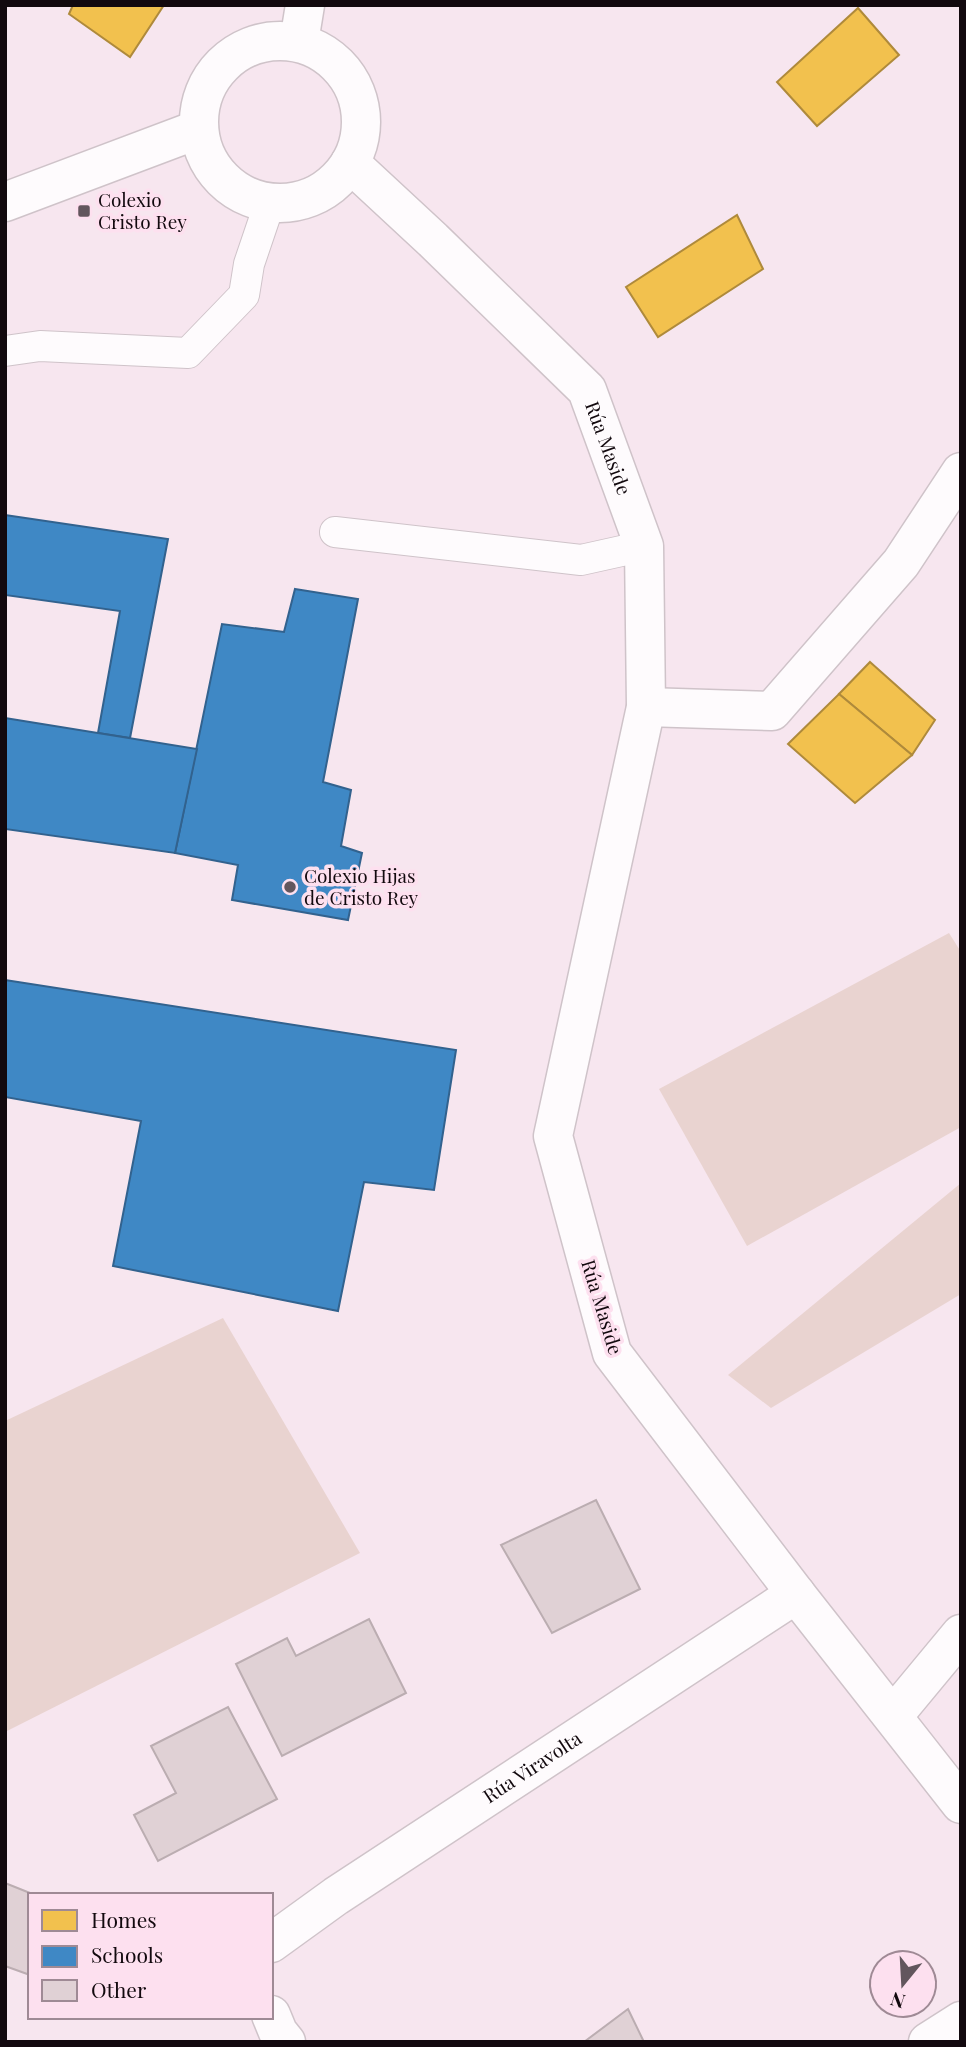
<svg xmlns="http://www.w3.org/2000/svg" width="966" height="2047" font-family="'Playfair Display',serif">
  <rect width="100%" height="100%" fill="#f7e6ef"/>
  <g fill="#e9d3d0">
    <polygon points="949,933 961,952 961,1127 747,1246 659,1089"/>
    <polygon points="961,1183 961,1294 771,1408 728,1375"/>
    <polygon points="223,1318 360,1553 5,1732 5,1421"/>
  </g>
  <g fill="#f2c14e" stroke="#af8a3b" stroke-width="2">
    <polygon points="73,5 164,5 130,57 69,14"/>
    <polygon points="858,8 899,55 817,126 777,82"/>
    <polygon points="737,215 763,269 658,337 626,287"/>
    <polygon points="870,662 935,720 912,755 839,694"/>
    <polygon points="839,694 912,755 855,803 788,744"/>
  </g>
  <g fill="#3f88c5" stroke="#32628e" stroke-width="2">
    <polygon points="5,515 168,539 130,738 98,733 120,611 5,595"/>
    <polygon points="295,589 358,599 323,782 351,790 341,846 362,853 348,920 232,900 238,865 175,853 222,624 284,632"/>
    <polygon points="5,718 197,749 175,853 5,829"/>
    <polygon points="5,980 456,1050 434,1190 364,1182 338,1311 113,1266 141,1121 5,1097"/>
  </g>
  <g fill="#e0d1d5" stroke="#bbadb1" stroke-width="2">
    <polygon points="596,1500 640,1589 552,1633 501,1545"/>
    <polygon points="369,1619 406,1693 282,1756 236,1664 287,1638 296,1656"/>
    <polygon points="228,1707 277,1799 158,1861 134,1815 176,1793 151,1746"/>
    <polygon points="5,1883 35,1895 30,1895 30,1975 5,1966"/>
    <polygon points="628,2009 644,2042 584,2042"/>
  </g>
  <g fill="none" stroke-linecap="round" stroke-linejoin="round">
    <defs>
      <g id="lane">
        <polyline points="5,351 40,346 188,353 244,295 249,264 270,202"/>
        <polyline points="335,532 581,560 644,546"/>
      </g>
      <g id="street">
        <polyline points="646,707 772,711 901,563 961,472"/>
        <polyline points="893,1716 961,1634"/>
        <path id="s1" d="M271,1943L336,1896L796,1594"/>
        <polyline points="271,2015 278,2032 286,2042"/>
        <polyline points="928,2042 961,2021"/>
      </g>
      <g id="secondary">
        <circle cx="280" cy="122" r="81"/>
        <polyline points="299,42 305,5"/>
        <path id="s2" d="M350,163L433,240L587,390L644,546L646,707L553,1136L612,1353L796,1594L961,1804"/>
        <polyline points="5,202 199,129"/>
      </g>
    </defs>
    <use href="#lane" stroke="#cfc3c9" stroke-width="32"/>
    <use href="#street" stroke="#cfc3c9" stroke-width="41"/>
    <use href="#secondary" stroke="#cfc3c9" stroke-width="41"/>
    <use href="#lane" stroke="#fefbfd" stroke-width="30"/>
    <use href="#street" stroke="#fefbfd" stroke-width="38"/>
    <use href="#secondary" stroke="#fefbfd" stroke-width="38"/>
  </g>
  <g fill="#62565d" stroke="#fde0ef" stroke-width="2.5">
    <rect x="77" y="204" width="14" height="14" rx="3.5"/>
    <circle cx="290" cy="887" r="7"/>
  </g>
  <g text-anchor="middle" stroke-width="7" stroke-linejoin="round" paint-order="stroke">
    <g font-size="19" fill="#12090e" stroke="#fde0ef" text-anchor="start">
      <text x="98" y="207">Colexio<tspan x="98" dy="22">Cristo Rey</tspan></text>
      <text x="304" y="883">Colexio Hijas<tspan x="304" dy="22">de Cristo Rey</tspan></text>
    </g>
    <g font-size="19" fill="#12090e" stroke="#fde0ef">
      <text dy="7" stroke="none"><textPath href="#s2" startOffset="390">Rúa Maside</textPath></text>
      <text transform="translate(602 1307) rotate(73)" y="7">Rúa Maside</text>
      <text dy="7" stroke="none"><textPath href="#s1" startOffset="315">Rúa Viravolta</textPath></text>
    </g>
  </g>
  <rect width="966" height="2047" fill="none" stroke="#12090e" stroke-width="14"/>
  <rect x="28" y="1893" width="245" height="126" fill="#fde0ef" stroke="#9f8a95" stroke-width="2"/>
  <rect x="42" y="1910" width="35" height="21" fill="#f2c14e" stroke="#9f8a95" stroke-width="2"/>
  <text x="91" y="1928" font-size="21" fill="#12090e">Homes</text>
  <rect x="42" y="1946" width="35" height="21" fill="#3f88c5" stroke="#9f8a95" stroke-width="2"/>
  <text x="91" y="1963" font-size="21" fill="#12090e">Schools</text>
  <rect x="42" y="1980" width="35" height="21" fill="#e0d1d5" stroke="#9f8a95" stroke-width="2"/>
  <text x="91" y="1998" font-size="21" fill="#12090e">Other</text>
  <g transform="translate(903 1984) rotate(198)"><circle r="33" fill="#fde0ef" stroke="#9f8a95" stroke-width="2"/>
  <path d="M0-5L12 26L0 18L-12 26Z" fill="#62565d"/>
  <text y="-10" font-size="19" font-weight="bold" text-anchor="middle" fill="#12090e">N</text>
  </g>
</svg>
